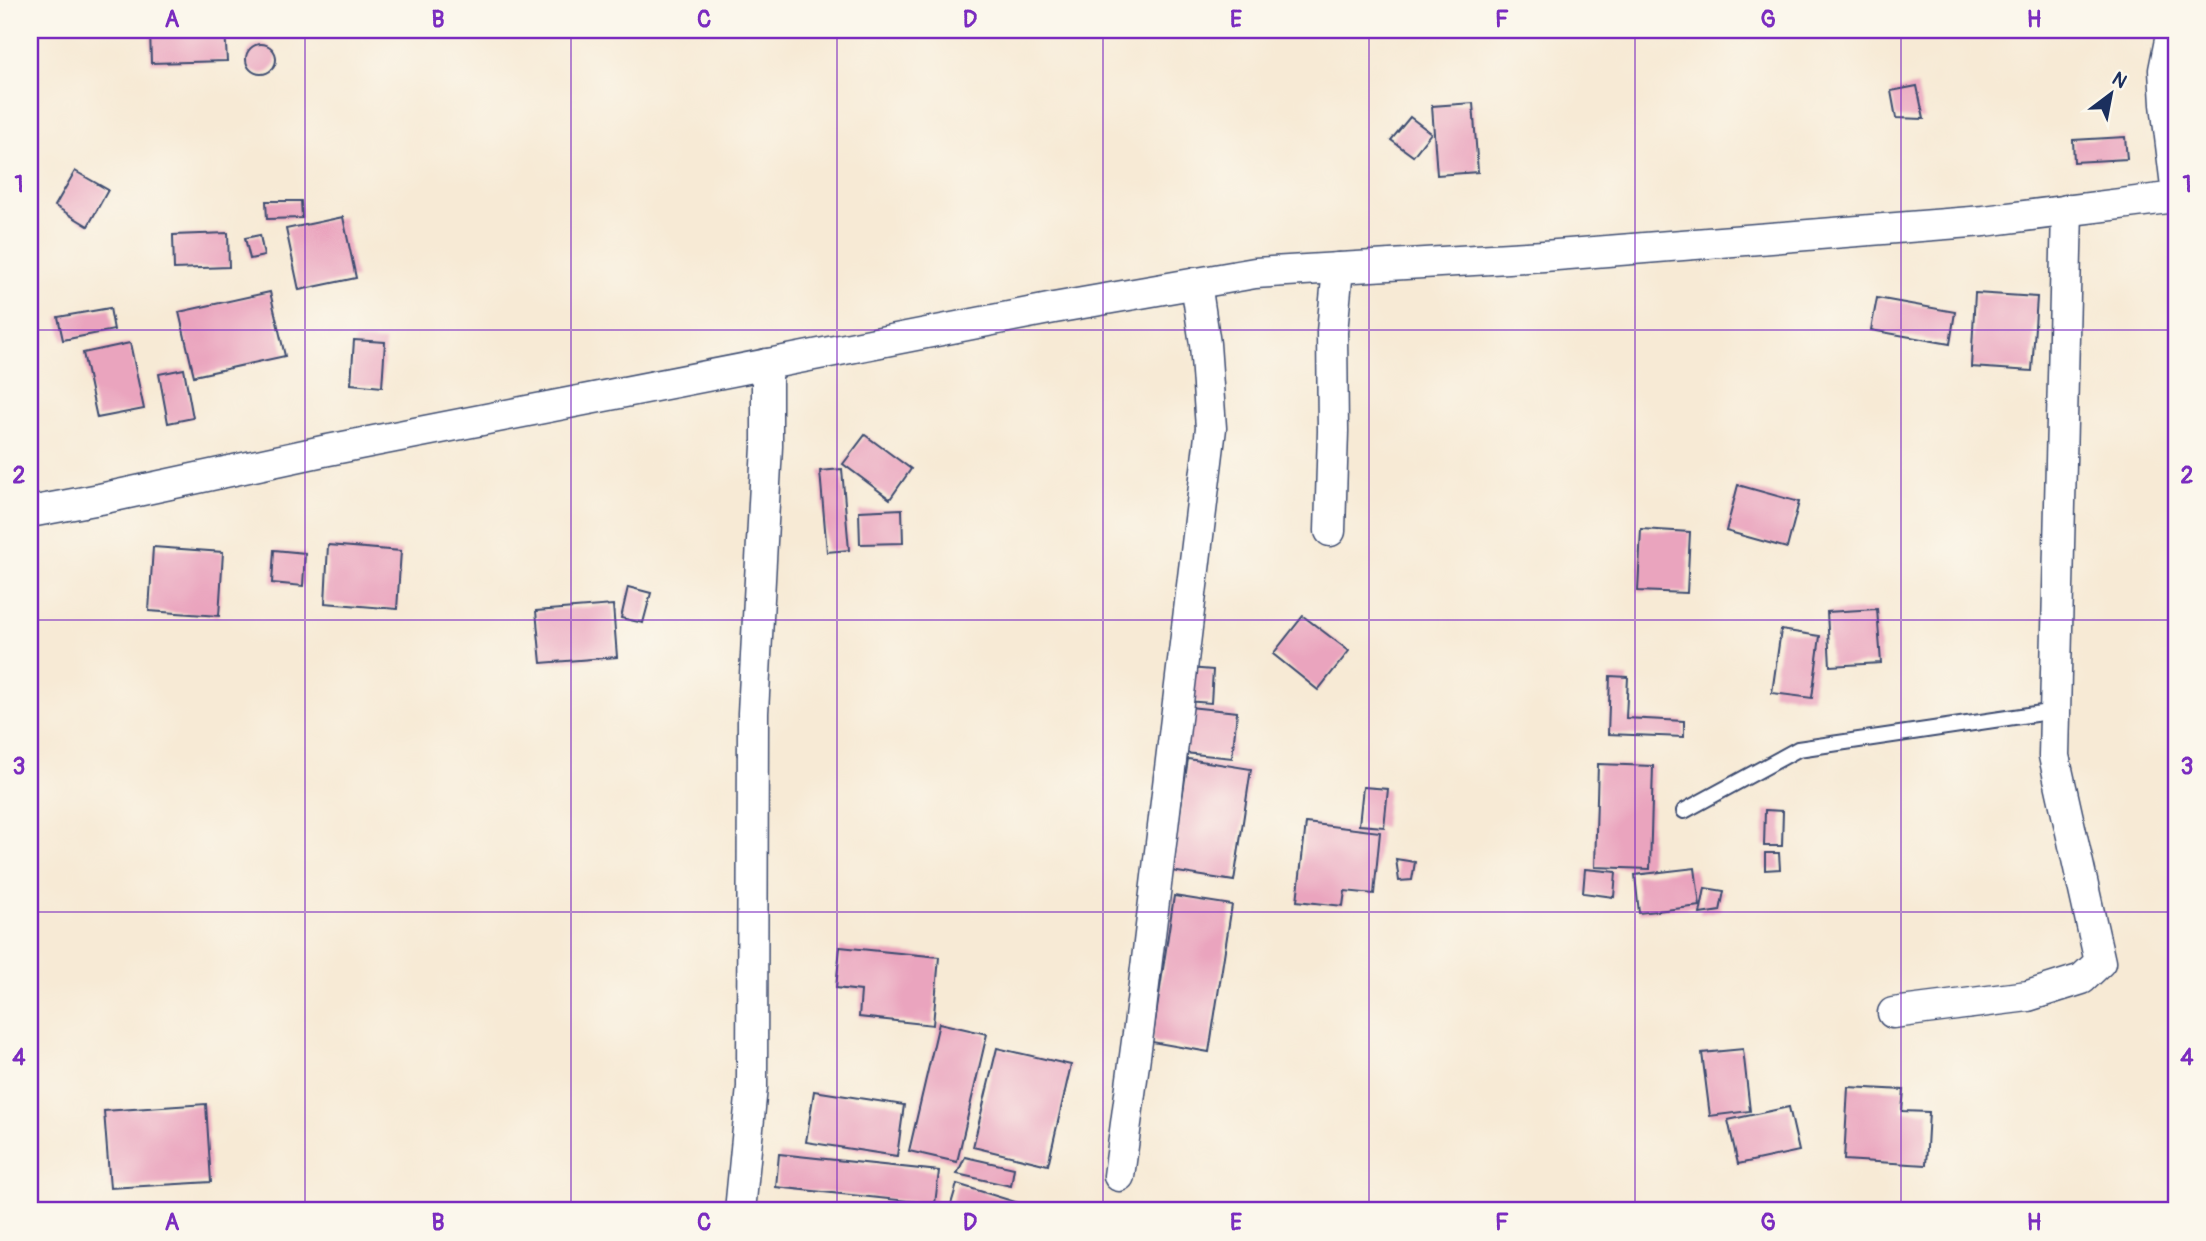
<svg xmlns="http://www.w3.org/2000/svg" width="2206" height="1241" font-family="Pangolin,sans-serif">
  <rect width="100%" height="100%" fill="#fbf7ec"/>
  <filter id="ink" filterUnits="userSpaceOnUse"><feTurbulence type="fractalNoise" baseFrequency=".0143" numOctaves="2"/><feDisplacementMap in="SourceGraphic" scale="14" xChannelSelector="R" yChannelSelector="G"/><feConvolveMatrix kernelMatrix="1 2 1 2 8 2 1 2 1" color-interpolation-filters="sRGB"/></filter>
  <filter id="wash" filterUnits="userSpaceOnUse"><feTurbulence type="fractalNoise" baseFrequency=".00686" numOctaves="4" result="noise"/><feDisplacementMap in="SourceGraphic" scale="28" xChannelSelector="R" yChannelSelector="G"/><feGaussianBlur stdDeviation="1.57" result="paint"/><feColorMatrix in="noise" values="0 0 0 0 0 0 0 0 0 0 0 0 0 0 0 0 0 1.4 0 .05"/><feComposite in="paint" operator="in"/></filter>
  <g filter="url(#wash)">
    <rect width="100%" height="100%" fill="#f7ead5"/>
    <g id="blocks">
      <g fill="#eaa4be">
        <polygon points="150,30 225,30 227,61 151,63"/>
        <polygon points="241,30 266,30 259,35 254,36 249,36"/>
        <circle cx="261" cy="59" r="15"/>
        <polygon points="1917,86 1924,119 1896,118 1891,91"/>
        <polygon points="1473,103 1478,172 1437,175 1432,106"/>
        <polygon points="1410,117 1431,133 1413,156 1391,140"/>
        <polygon points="2125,137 2127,159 2074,162 2073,140"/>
        <polygon points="75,171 108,190 88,226 55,206"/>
        <polygon points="266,201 301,201 302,218 267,219"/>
        <polygon points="343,217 356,278 299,290 286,229"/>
        <polygon points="228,233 229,267 174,269 173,235"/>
        <polygon points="260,235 264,256 250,259 245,238"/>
        <polygon points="270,292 285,356 194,376 179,312"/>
        <polygon points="1975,293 2037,297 2032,371 1971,367"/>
        <polygon points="1877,298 1955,312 1950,344 1871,330"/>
        <polygon points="110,308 114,330 63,340 58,317"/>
        <polygon points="354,340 385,342 382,387 351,384"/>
        <polygon points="130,343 144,409 97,418 83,353"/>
        <polygon points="184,369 193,418 168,423 159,374"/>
        <polygon points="865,435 911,469 890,499 843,464"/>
        <polygon points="842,469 849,550 827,552 820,471"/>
        <polygon points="1738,485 1799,502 1787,548 1726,531"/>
        <polygon points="902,509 903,543 860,544 859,511"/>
        <polygon points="1641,529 1690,532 1687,593 1638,591"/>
        <polygon points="328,545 401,551 397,609 325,603"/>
        <polygon points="153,547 223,552 219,616 149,611"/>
        <polygon points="274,550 305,553 303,586 272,583"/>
        <polygon points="628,587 651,593 643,623 621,618"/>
        <polygon points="613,605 617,657 541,663 536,611"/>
        <polygon points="1877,609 1881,663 1830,666 1827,612"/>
        <polygon points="1303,616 1349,651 1318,690 1273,654"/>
        <polygon points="1781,630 1820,636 1812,698 1772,693"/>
        <polygon points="1188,668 1213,670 1211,703 1186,701"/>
        <polygon points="1610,676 1628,677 1626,718 1684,721 1684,737 1608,734"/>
        <polygon points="1189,707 1237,712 1232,758 1185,753"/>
        <polygon points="1188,759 1251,769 1234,881 1171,871"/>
        <polygon points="1598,764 1653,766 1650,869 1595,867"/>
        <polygon points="1363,787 1388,789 1384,827 1359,825"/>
        <polygon points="1765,810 1783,811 1782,846 1764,846"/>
        <polygon points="1306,823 1380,832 1374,894 1345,891 1343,906 1297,901"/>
        <polygon points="1765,853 1779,853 1780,869 1765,870"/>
        <polygon points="1396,859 1415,862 1412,880 1399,881"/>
        <polygon points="1695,868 1700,906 1639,913 1635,875"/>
        <polygon points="1585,869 1616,872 1614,897 1583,893"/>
        <polygon points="1705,888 1724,891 1720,911 1700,914"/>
        <polygon points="1174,896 1232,905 1209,1052 1152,1042"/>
        <polygon points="840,947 939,957 933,1025 859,1017 861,991 836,988"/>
        <polygon points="939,1023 987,1034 957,1162 909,1151"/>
        <polygon points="997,1048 1071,1065 1048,1165 973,1147"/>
        <polygon points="1743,1049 1750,1111 1710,1116 1702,1053"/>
        <polygon points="1848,1087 1904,1090 1902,1111 1929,1112 1926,1165 1844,1160"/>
        <polygon points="814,1091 904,1105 897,1156 806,1142"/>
        <polygon points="206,1104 211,1182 110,1188 104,1111"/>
        <polygon points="1789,1107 1799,1151 1738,1164 1728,1120"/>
        <polygon points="779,1154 939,1171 935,1204 776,1187"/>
        <polygon points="965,1157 1014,1168 1011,1186 957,1174"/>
        <polygon points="957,1184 1025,1205 1023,1211 949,1211"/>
      </g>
    </g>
  </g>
  <g filter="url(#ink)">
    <use href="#blocks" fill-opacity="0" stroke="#3c4b70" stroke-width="2"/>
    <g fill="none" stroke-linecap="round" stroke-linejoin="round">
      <defs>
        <polyline id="service" points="1684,811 1798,749 2055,711"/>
        <g id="minor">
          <polyline points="2172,30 2164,70 2166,104 2176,186"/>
          <polyline points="30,512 100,499 323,451 1054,308 1255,273 1544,256 1984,221 2176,197"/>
          <polyline points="1330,531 1333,431 1332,332 1338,268"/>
          <polyline points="1893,1013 2028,996 2082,979 2100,962 2054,756 2067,210"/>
          <polyline points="1119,1176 1139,1026 1211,428 1205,344 1196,283"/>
          <polyline points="740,1211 752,1087 753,713 767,446 767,364"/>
        </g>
      </defs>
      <use href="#service" stroke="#3c4b70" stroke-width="18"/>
      <use href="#minor" stroke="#3c4b70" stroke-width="33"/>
      <use href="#service" stroke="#fff" stroke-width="14"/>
      <use href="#minor" stroke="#fff" stroke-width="30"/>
    </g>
  </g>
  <path fill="none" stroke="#7b2cbf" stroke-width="2" stroke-opacity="0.55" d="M305,30V1211M571,30V1211M837,30V1211M1103,30V1211M1369,30V1211M1635,30V1211M1901,30V1211M30,330H2176M30,620H2176M30,912H2176"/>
  <rect width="2206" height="1241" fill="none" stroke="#fbf7ec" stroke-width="77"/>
  <g transform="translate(2111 94) rotate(32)" stroke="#fbf7ec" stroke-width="5" paint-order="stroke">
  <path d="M0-5L12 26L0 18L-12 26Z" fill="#1b2f5e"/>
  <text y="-10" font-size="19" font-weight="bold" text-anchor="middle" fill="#1b2f5e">N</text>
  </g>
  <rect x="38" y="38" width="2130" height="1164" fill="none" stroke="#7b2cbf" stroke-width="2.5"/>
  <g font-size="23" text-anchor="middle" font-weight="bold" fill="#7b2cbf">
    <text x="172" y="27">A</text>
    <text x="438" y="27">B</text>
    <text x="704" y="27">C</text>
    <text x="970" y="27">D</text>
    <text x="1236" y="27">E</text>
    <text x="1502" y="27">F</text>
    <text x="1768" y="27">G</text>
    <text x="2034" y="27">H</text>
    <text x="19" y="192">1</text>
    <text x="2187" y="192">1</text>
    <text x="19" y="483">2</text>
    <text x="2187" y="483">2</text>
    <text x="19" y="774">3</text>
    <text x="2187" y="774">3</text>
    <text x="19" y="1065">4</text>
    <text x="2187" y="1065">4</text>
    <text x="172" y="1230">A</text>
    <text x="438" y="1230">B</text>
    <text x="704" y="1230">C</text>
    <text x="970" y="1230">D</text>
    <text x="1236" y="1230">E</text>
    <text x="1502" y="1230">F</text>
    <text x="1768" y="1230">G</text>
    <text x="2034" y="1230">H</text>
  </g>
</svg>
